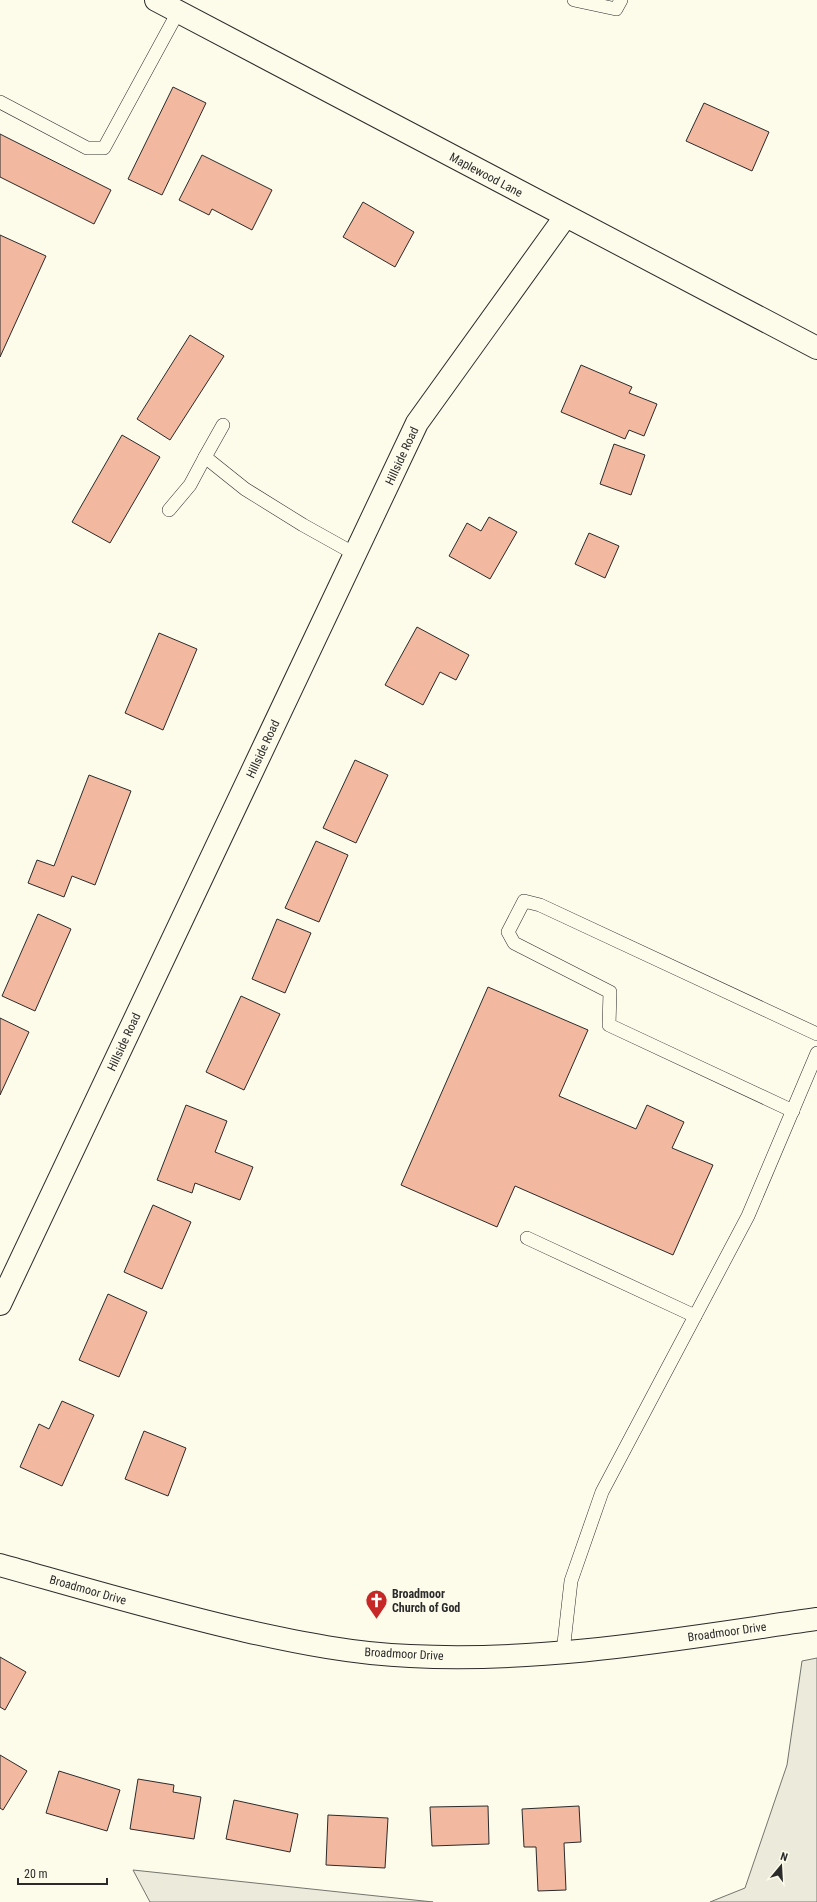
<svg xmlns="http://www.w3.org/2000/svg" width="817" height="1902" font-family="'Roboto Condensed',sans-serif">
  <rect width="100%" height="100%" fill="#fdfbea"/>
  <g fill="#ecebdb" stroke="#74746e">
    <polygon points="817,1658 817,1902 710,1902 745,1888 787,1765 802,1661"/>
    <polygon points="133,1870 433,1902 150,1902"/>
  </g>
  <g fill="#f2b8a0" stroke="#2b2b2b">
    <polygon points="173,87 206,103 162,195 128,179"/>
    <polygon points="704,103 769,132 752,171 686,141"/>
    <polygon points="0,134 111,190 94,224 0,177"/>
    <polygon points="202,155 272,190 252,230 212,209 209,215 179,200"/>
    <polygon points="363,202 414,232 395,267 343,237"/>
    <polygon points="0,235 46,256 0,357"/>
    <polygon points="190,335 224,356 170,440 137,419"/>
    <polygon points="581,365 632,387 629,393 657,404 644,436 629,430 625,439 561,412"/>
    <polygon points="122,435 160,457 110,543 72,522"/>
    <polygon points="614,444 645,455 631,495 600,484"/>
    <polygon points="489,517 517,532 490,579 449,556 467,523 481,531"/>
    <polygon points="589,533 619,546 605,578 575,564"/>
    <polygon points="417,627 469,655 456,680 440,672 423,705 385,685"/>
    <polygon points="159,633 197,649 163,730 125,713"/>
    <polygon points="355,760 388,775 356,843 323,828"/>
    <polygon points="89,775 131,791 95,885 72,876 64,897 28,883 37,860 54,866"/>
    <polygon points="316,841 348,855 319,922 285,908"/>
    <polygon points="38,914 71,929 35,1011 2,996"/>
    <polygon points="277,919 311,933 285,993 252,979"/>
    <polygon points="488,987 588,1030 559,1096 636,1129 647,1105 684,1122 672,1148 713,1165 673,1255 515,1186 497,1227 401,1185"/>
    <polygon points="241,996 280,1014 244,1090 206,1072"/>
    <polygon points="0,1018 29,1032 0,1095"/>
    <polygon points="186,1105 227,1121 215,1152 253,1167 240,1200 195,1183 192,1193 157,1180"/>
    <polygon points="153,1205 191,1222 162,1289 124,1272"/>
    <polygon points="108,1294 147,1312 119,1377 79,1360"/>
    <polygon points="62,1401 94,1415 62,1486 20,1467 39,1424 49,1429"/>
    <polygon points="144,1431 186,1448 168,1496 125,1479"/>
    <polygon points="0,1657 26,1672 5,1710 0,1707"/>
    <polygon points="0,1755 27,1771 3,1810 0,1808"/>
    <polygon points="59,1771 120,1790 107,1831 46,1813"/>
    <polygon points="138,1779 174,1785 173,1792 201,1797 194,1839 130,1829"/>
    <polygon points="234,1800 298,1814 290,1852 226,1839"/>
    <polygon points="488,1806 489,1844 432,1846 430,1807"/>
    <polygon points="579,1806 581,1842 564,1843 566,1890 538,1891 536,1847 524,1847 522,1809"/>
    <polygon points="328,1815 388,1818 385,1868 326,1865"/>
  </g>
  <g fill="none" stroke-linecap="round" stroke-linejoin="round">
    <defs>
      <g id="service">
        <polyline points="574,0 616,9 621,0"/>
        <polyline points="0,102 87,148 104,148 178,12"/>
        <polyline points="223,425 205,457 245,489 303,525 355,554"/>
        <polyline points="169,510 190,485 205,457"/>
        <polyline points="793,1111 609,1025 610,992 514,943 508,932 524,901 540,905 817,1034"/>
        <polyline points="527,1238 695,1316"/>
        <polyline points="563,1652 571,1581 602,1492 748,1216 817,1053"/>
      </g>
      <polyline id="minor" points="0,1304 417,423 565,217"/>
      <polyline id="tertiary" points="156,0 817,348"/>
      <path id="secondary" d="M0,1565C82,1588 163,1612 246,1631C300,1643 355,1654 410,1656C547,1663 683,1638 817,1619"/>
    </defs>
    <use href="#service" stroke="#2b2b2b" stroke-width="14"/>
    <use href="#minor" stroke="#2b2b2b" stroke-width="24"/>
    <use href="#tertiary" stroke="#2b2b2b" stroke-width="24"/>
    <use href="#secondary" stroke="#2b2b2b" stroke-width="24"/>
    <use href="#service" stroke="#fdfbea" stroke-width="13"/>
    <use href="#minor" stroke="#fdfbea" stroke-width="22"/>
    <use href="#tertiary" stroke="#fdfbea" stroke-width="22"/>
    <use href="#secondary" stroke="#fdfbea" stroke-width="22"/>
  </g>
  <defs>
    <symbol id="church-pin" viewBox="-11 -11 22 30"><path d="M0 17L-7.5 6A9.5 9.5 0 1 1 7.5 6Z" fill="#c62828" stroke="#fdfbea"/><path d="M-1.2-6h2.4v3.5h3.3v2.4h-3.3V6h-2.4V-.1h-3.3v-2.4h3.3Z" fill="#fff"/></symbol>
  </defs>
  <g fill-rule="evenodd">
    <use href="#church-pin" x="364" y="1588" width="25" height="34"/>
  </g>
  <g text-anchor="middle" stroke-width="3" stroke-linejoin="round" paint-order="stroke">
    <g font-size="12" fill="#2b2b2b" stroke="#fdfbea">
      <text transform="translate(486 175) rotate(28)" y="4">Maplewood Lane</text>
      <text transform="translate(402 456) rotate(-65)" y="4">Hillside Road</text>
      <text transform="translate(263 749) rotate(-65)" y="4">Hillside Road</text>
      <text transform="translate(124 1042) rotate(-65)" y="4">Hillside Road</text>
      <text transform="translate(88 1590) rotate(16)" y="4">Broadmoor Drive</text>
      <text transform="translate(727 1632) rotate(-8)" y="4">Broadmoor Drive</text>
      <text transform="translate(404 1654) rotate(3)" y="4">Broadmoor Drive</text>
    </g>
    <g font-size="12" font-weight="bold" fill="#2b2b2b" stroke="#fdfbea" text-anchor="start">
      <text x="392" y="1598">Broadmoor<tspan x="392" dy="14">Church of God</tspan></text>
    </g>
  </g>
  <g transform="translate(781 1866) rotate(18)" stroke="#fdfbea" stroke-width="3" paint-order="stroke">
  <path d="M0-3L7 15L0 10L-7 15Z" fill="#2b2b2b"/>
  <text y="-6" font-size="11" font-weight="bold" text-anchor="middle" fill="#2b2b2b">N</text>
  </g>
  <path d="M18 1878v6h89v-6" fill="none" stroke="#2b2b2b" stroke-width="2"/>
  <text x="24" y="1878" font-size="12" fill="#2b2b2b" stroke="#fdfbea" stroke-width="3" paint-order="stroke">20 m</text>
</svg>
